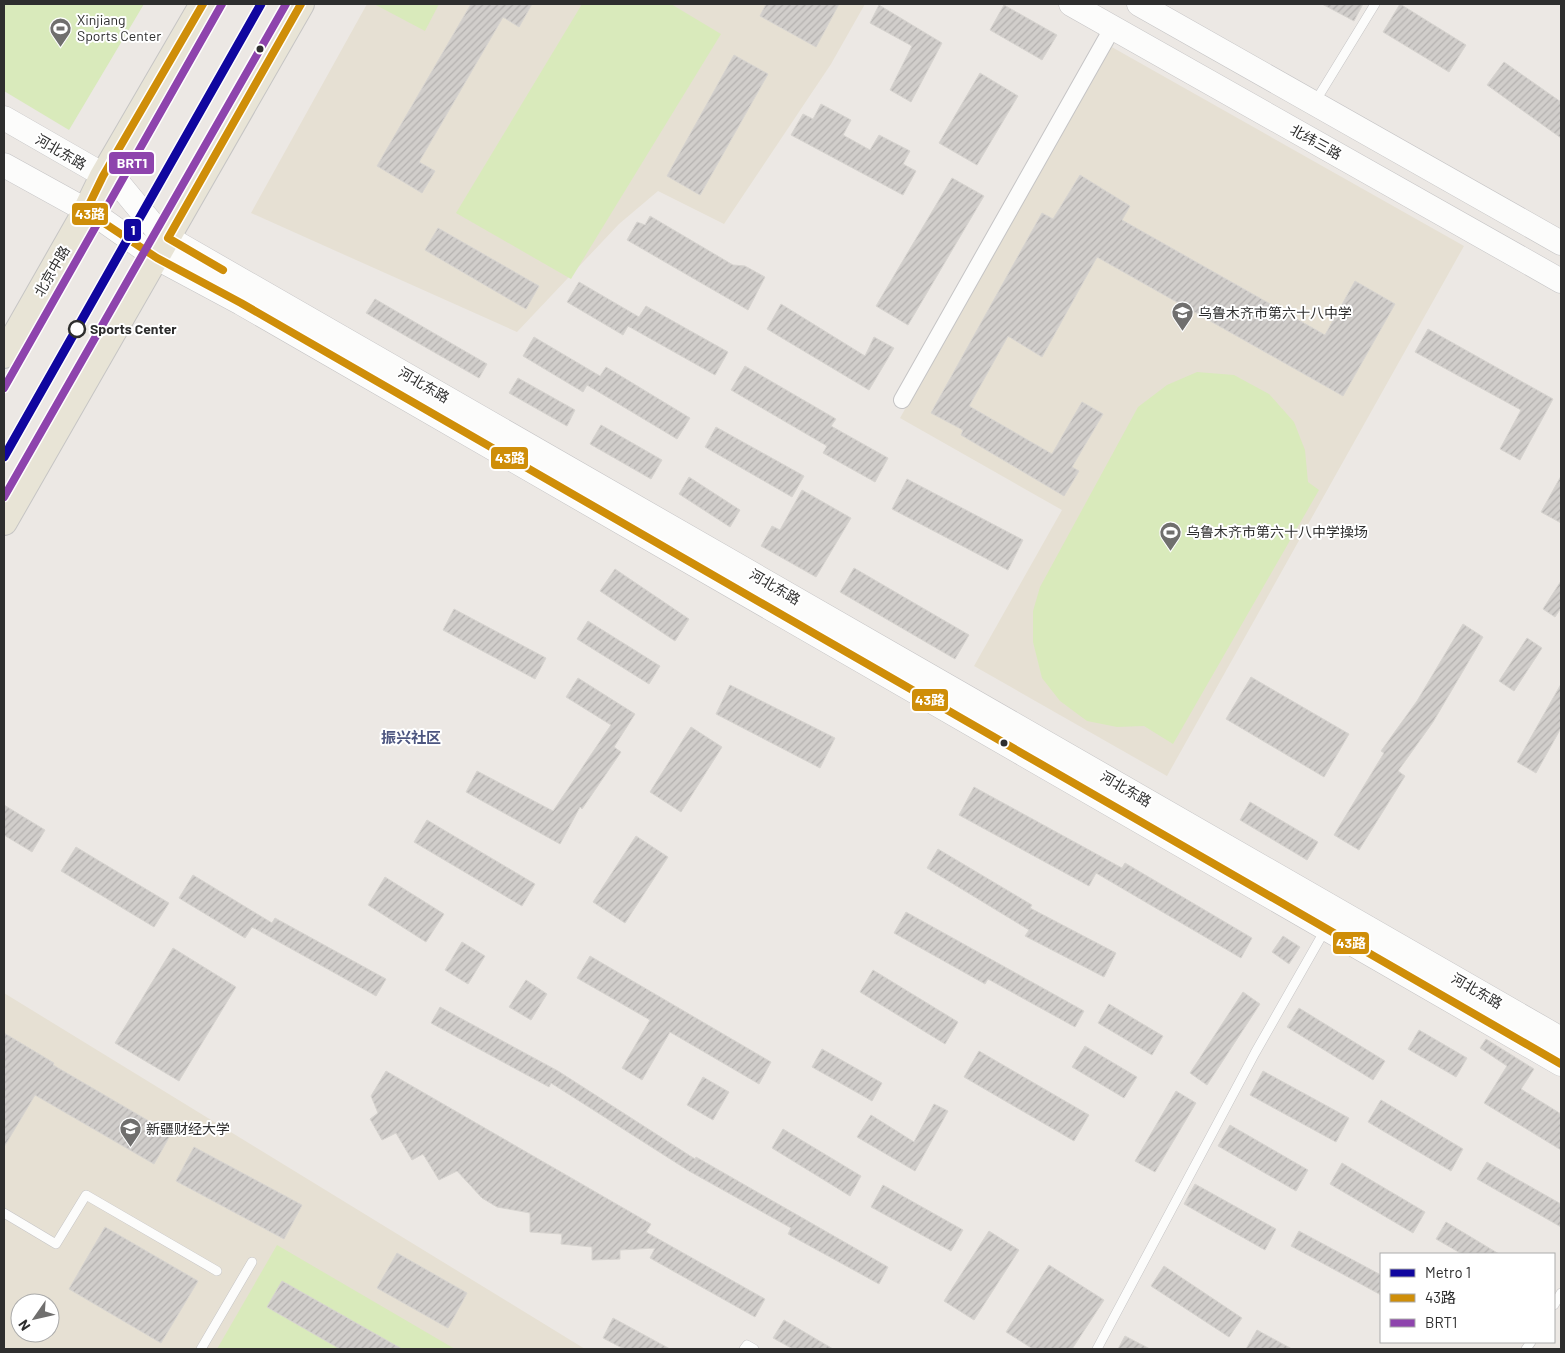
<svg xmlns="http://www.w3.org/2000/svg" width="1565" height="1353" font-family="Barlow,'Noto Sans SC',sans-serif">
  <defs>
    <pattern id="building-hatch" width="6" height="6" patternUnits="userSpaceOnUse" patternTransform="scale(1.25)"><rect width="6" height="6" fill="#d1cecb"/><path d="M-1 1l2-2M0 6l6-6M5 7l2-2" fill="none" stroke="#b4b1af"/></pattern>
  </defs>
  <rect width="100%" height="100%" fill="#ece8e4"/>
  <g fill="#e6e0d3" fill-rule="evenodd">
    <polygon points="367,4 865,4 831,64 724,224 658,191 619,224 517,332 251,213"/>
    <polygon points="1110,46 1464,246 1167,776 974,666 1062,510 900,418"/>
    <path d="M4,993L585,1349H4ZM20,1303H50V1333H20Z"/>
  </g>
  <g fill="#d9eabb">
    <polygon points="4,4 144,4 69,130 4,91"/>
    <polygon points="374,4 439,4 425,31"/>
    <polygon points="582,4 671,4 721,34 571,279 456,213"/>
    <polygon points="1197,372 1234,375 1269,394 1294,422 1305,450 1308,482 1319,490 1173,744 1144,726 1117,727 1087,721 1060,701 1042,678 1033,642 1033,611 1040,587 1138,407 1167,385"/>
    <polygon points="277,1245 455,1349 217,1349"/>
  </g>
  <g fill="url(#building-hatch)" stroke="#d7d4d0">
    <polygon points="471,4 532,4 519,27 503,17 419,162 435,171 422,193 377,166"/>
    <polygon points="766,4 839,4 816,47 760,16"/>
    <polygon points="1322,4 1363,4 1354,21"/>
    <polygon points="1400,4 1466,45 1449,72 1383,32"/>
    <polygon points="879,5 942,43 911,102 890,90 912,46 870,23"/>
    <polygon points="1004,5 1057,35 1042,60 990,30"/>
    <polygon points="734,55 768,74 700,195 667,176"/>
    <polygon points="1504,62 1561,102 1561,138 1487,85"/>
    <polygon points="980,73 1018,96 977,165 939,143"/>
    <polygon points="821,104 851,120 843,135 870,150 879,135 910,151 903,164 916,171 903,195 791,135 803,114 813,119"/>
    <polygon points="1080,175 1130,206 1122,220 1325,335 1355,281 1395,304 1343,396 1097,257 1042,357 1008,336 969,406 1052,454 1082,402 1103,414 1072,467 1079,471 1064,496 961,435 963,430 931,413 1042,213 1053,219"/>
    <polygon points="952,178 984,196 908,325 876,306"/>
    <polygon points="650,216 733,265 745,266 765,277 748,310 627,240 637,222 645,225"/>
    <polygon points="438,228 539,286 526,309 425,250"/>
    <polygon points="579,282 639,317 646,306 728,352 715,375 628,326 623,335 567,302"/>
    <polygon points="375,299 487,364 479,378 366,313"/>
    <polygon points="781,304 865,356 874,337 894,348 869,390 767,329"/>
    <polygon points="1428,329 1553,399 1520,460 1500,449 1521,410 1415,352"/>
    <polygon points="534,337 600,376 606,367 690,418 677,439 587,385 583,392 523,356"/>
    <polygon points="745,366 836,419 831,426 888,458 875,482 823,453 827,446 731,390"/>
    <polygon points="518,378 575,410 567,426 509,393"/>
    <polygon points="601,425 662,460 651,479 590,444"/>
    <polygon points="716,427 804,476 792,497 705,447"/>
    <polygon points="1561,476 1561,523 1541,512"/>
    <polygon points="689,477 740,510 730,527 679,494"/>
    <polygon points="907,479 1023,540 1008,570 892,509"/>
    <polygon points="802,490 851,518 816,577 761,546 772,526 780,530"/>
    <polygon points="854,568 969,635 955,659 840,592"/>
    <polygon points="615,569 689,619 675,641 600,591"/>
    <polygon points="1561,581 1561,608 1555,617 1543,609"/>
    <polygon points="454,609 546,658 535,679 443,630"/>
    <polygon points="588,621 660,666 649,684 577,639"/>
    <polygon points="1463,624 1483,637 1433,722 1398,771 1405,776 1359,850 1334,835 1384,753 1381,751 1417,701"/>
    <polygon points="1527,638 1542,648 1514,691 1499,681"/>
    <polygon points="1251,677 1349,734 1324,777 1226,719"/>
    <polygon points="578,678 635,714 614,747 621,752 582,809 580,807 560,844 466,792 477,771 553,811 611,725 566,697"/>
    <polygon points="1561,684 1561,728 1536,773 1517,762"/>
    <polygon points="730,685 835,738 820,768 716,714"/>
    <polygon points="691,727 722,747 681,812 650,792"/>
    <polygon points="974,787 1122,868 1125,863 1252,938 1241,958 1096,873 1089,886 959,815"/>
    <polygon points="1250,802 1318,842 1307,860 1240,820"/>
    <polygon points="4,805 45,830 32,852 4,835"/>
    <polygon points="427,820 535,884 522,906 414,842"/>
    <polygon points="636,836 668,857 625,923 593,902"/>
    <polygon points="76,847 169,903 154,927 61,871"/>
    <polygon points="938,849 1032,905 1030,908 1116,953 1104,977 1025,936 1029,930 927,868"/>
    <polygon points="193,875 272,923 275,918 386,979 376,996 252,927 245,938 179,898"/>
    <polygon points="385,877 444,914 426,942 368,905"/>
    <polygon points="906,912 1084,1011 1075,1027 988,979 985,984 894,933"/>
    <polygon points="1283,936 1300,947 1289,964 1272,952"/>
    <polygon points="462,942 485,956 468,984 445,970"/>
    <polygon points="173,948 236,987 179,1081 115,1043"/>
    <polygon points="590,956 771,1062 759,1084 670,1032 642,1080 622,1068 650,1020 577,978"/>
    <polygon points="873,970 958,1022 945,1044 860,992"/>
    <polygon points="526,980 547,994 531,1020 509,1007"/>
    <polygon points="1243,992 1260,1004 1207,1085 1190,1073"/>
    <polygon points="1109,1004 1163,1036 1152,1055 1098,1023"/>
    <polygon points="440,1007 558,1071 695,1159 696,1157 888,1267 879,1284 788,1234 791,1228 689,1171 551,1083 549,1087 431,1023"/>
    <polygon points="1299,1008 1385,1061 1373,1080 1287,1027"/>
    <polygon points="1419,1030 1467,1058 1456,1077 1408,1049"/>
    <polygon points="4,1033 54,1063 53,1065 171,1134 154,1164 35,1095 4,1147"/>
    <polygon points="1486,1039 1534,1069 1521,1089 1561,1114 1561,1150 1484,1103 1507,1066 1480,1048"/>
    <polygon points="1085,1046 1137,1077 1124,1098 1072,1067"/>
    <polygon points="822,1049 882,1083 872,1101 812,1067"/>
    <polygon points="979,1051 1089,1115 1074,1141 964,1077"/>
    <polygon points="386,1071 651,1224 646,1232 765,1299 755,1317 650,1258 655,1248 620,1250 620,1259 592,1260 592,1247 561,1244 562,1234 530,1232 530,1213 497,1207 482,1198 457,1171 439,1180 423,1154 412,1160 396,1133 382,1140 370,1119 378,1113 371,1096"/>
    <polygon points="1263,1071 1349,1118 1336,1142 1250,1095"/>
    <polygon points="703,1077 729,1092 713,1120 687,1105"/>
    <polygon points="1176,1091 1196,1103 1155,1172 1135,1161"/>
    <polygon points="1381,1100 1463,1149 1451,1171 1368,1122"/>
    <polygon points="934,1104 948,1111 915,1171 857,1137 871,1115 914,1142"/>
    <polygon points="1230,1125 1308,1170 1296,1191 1218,1146"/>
    <polygon points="783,1129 861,1176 850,1196 772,1148"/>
    <polygon points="194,1147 302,1205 284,1239 176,1181"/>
    <polygon points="1487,1162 1561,1204 1561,1227 1477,1179"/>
    <polygon points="1342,1163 1425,1212 1413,1233 1330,1184"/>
    <polygon points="1195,1184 1276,1229 1265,1250 1184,1204"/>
    <polygon points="883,1185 963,1230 951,1251 871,1207"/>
    <polygon points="1446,1222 1499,1254 1462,1254 1436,1239"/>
    <polygon points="105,1227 198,1281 161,1343 69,1289"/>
    <polygon points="989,1231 1019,1250 974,1320 944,1301"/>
    <polygon points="1299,1231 1381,1275 1381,1295 1291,1246"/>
    <polygon points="397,1253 467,1293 448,1328 377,1288"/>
    <polygon points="1049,1265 1104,1300 1072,1349 1033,1349 1006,1332"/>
    <polygon points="1164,1266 1242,1318 1229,1337 1151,1286"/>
    <polygon points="282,1281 402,1349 340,1349 267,1307"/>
    <polygon points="613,1318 670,1349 624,1349 603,1338"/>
    <polygon points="784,1320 833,1349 793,1349 773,1338"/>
    <polygon points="1257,1330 1292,1349 1246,1349"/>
    <polygon points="1125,1336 1150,1349 1118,1349"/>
  </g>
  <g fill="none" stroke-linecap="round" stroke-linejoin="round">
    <defs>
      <g id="lane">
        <polyline points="250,67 286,4"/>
        <polyline points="1315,102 1375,4"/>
        <polyline points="4,388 222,4"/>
        <polyline points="4,1213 56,1244 86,1195 217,1271"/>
        <polyline points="1554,1305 1561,1293"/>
        <polyline points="201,1349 252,1262"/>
        <polyline points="744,1349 747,1345 754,1349"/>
        <polyline points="1097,1349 1255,1053 1325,930"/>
        <polyline points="1526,1349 1531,1342"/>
      </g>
      <polyline id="street" points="902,400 1113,27"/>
      <g id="secondary">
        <polyline points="1071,4 1561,281"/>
        <polyline points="1139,4 1561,243"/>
        <polyline points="4,118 119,184 157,230 168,238 1561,1039"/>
        <polyline points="4,165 100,218 157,258 241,303 1561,1064"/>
      </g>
      <g id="primary">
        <polyline points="4,355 86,211 103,176 203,4"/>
        <polyline points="4,522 301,4"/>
      </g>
    </defs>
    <use href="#lane" stroke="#c5c4c5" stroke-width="10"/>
    <use href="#street" stroke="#c5c4c5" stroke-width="18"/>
    <use href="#secondary" stroke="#c5c4c5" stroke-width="25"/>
    <use href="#primary" stroke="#c6c5c4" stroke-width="28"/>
    <use href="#lane" stroke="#fcfcfb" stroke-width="9"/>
    <use href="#street" stroke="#fcfcfb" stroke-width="16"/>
    <use href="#secondary" stroke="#fcfcfb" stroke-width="24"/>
    <use href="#primary" stroke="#e8e4d6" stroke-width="26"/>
    <defs>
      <g id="bus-1">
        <polyline points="203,4 103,176 86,211 157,258 241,303 1561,1064"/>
        <polyline points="223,270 168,238 301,4"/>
      </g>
      <g id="bus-2">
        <polyline points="4,388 222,4"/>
        <polyline points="4,497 286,4"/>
      </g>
    </defs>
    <use href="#bus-1" stroke="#fff" stroke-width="11"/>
    <use href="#bus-2" stroke="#fff" stroke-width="11"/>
    <use href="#bus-1" stroke="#cf8e09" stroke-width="8"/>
    <use href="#bus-2" stroke="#8e44ad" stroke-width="8"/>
    <defs>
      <polyline id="metro-1" points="4,457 261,4"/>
    </defs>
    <use href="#metro-1" stroke="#fff" stroke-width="12"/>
    <use href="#metro-1" stroke="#10069f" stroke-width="9"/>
  </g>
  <defs>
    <symbol id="stadium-pin" viewBox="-11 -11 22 30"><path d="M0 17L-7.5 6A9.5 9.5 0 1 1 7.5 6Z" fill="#706f6e" stroke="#fff"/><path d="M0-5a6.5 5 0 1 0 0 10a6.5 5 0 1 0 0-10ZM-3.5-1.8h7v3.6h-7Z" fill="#fff"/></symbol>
    <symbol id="school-pin" viewBox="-11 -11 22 30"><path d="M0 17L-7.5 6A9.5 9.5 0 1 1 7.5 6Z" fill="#706f6e" stroke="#fff"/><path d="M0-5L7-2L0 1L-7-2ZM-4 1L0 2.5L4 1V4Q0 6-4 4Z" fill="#fff"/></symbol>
    <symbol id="university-pin" viewBox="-11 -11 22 30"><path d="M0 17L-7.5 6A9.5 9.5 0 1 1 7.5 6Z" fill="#706f6e" stroke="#fff"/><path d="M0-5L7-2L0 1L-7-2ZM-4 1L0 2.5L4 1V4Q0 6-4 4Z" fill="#fff"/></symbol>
  </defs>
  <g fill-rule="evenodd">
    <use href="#stadium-pin" x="48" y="16" width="25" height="34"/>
    <use href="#school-pin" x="1170" y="300" width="25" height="34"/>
    <use href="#stadium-pin" x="1158" y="520" width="25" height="34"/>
    <use href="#university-pin" x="118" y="1116" width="25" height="34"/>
  </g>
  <g fill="#2e2e2e" stroke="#fff" stroke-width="2">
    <circle cx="260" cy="49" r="4.5"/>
    <circle cx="1004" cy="743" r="4.5"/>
  </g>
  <circle fill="#fff" stroke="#2e2e2e" stroke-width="2.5" cx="77" cy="329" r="8"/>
  <g text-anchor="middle" stroke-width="4" stroke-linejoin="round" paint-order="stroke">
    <g font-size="14" fill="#2e2e2e" stroke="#fff" text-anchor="start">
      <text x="77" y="25">Xinjiang<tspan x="77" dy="16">Sports Center</tspan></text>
      <text x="1198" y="318">乌鲁木齐市第六十八中学</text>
      <text x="1186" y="537">乌鲁木齐市第六十八中学操场</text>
      <text x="146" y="1134">新疆财经大学</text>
    </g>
    <g font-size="14" fill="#2e2e2e" stroke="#fff">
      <text transform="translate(1316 142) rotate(29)" y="5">北纬三路</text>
      <text transform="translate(61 152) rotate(30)" y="5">河北东路</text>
      <text transform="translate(52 271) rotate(-60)" y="5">北京中路</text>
      <text transform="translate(424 385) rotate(30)" y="5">河北东路</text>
      <text transform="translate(775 587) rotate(30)" y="5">河北东路</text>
      <text transform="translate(1126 789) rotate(30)" y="5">河北东路</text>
      <text transform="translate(1477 991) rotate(30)" y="5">河北东路</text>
    </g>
    <g font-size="14" font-weight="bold" fill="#2e2e2e" stroke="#fff" text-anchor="start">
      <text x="90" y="334">Sports Center</text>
    </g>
    <g font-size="15" font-weight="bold" fill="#4d5680" stroke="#fff">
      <text x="411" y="743">振兴社区</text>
    </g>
  </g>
  <g stroke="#fff" stroke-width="2">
    <rect x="108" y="151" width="47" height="24" rx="5" fill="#8e44ad"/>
    <rect x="71" y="202" width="38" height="24" rx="5" fill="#cf8e09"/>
    <rect x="123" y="218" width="19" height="24" rx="5" fill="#10069f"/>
    <rect x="490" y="446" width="39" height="24" rx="5" fill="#cf8e09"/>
    <rect x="911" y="688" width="38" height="24" rx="5" fill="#cf8e09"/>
    <rect x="1332" y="931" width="38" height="24" rx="5" fill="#cf8e09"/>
  </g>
  <g font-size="14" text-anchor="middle" font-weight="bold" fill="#fff">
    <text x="132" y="168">BRT1</text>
    <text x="90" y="219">43路</text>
    <text x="133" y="235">1</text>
    <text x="510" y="463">43路</text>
    <text x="930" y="705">43路</text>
    <text x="1351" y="948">43路</text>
  </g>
  <rect width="1565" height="1353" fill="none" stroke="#2e2e2e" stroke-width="10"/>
  <rect x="1380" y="1253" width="175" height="90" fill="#ffffff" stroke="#ababab"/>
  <rect x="1390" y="1269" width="25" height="8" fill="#10069f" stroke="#ababab"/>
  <text x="1425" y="1278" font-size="15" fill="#2e2e2e">Metro 1</text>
  <rect x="1390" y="1294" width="25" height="8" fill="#cf8e09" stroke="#ababab"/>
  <text x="1425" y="1303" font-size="15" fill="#2e2e2e">43路</text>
  <rect x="1390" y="1319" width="25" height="8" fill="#8e44ad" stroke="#ababab"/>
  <text x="1425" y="1328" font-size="15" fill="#2e2e2e">BRT1</text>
  <g transform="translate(35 1318) rotate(236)"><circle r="24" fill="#ffffff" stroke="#ababab"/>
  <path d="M0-4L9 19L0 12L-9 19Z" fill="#706f6e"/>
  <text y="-8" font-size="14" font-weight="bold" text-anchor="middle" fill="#2e2e2e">N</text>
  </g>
</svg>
